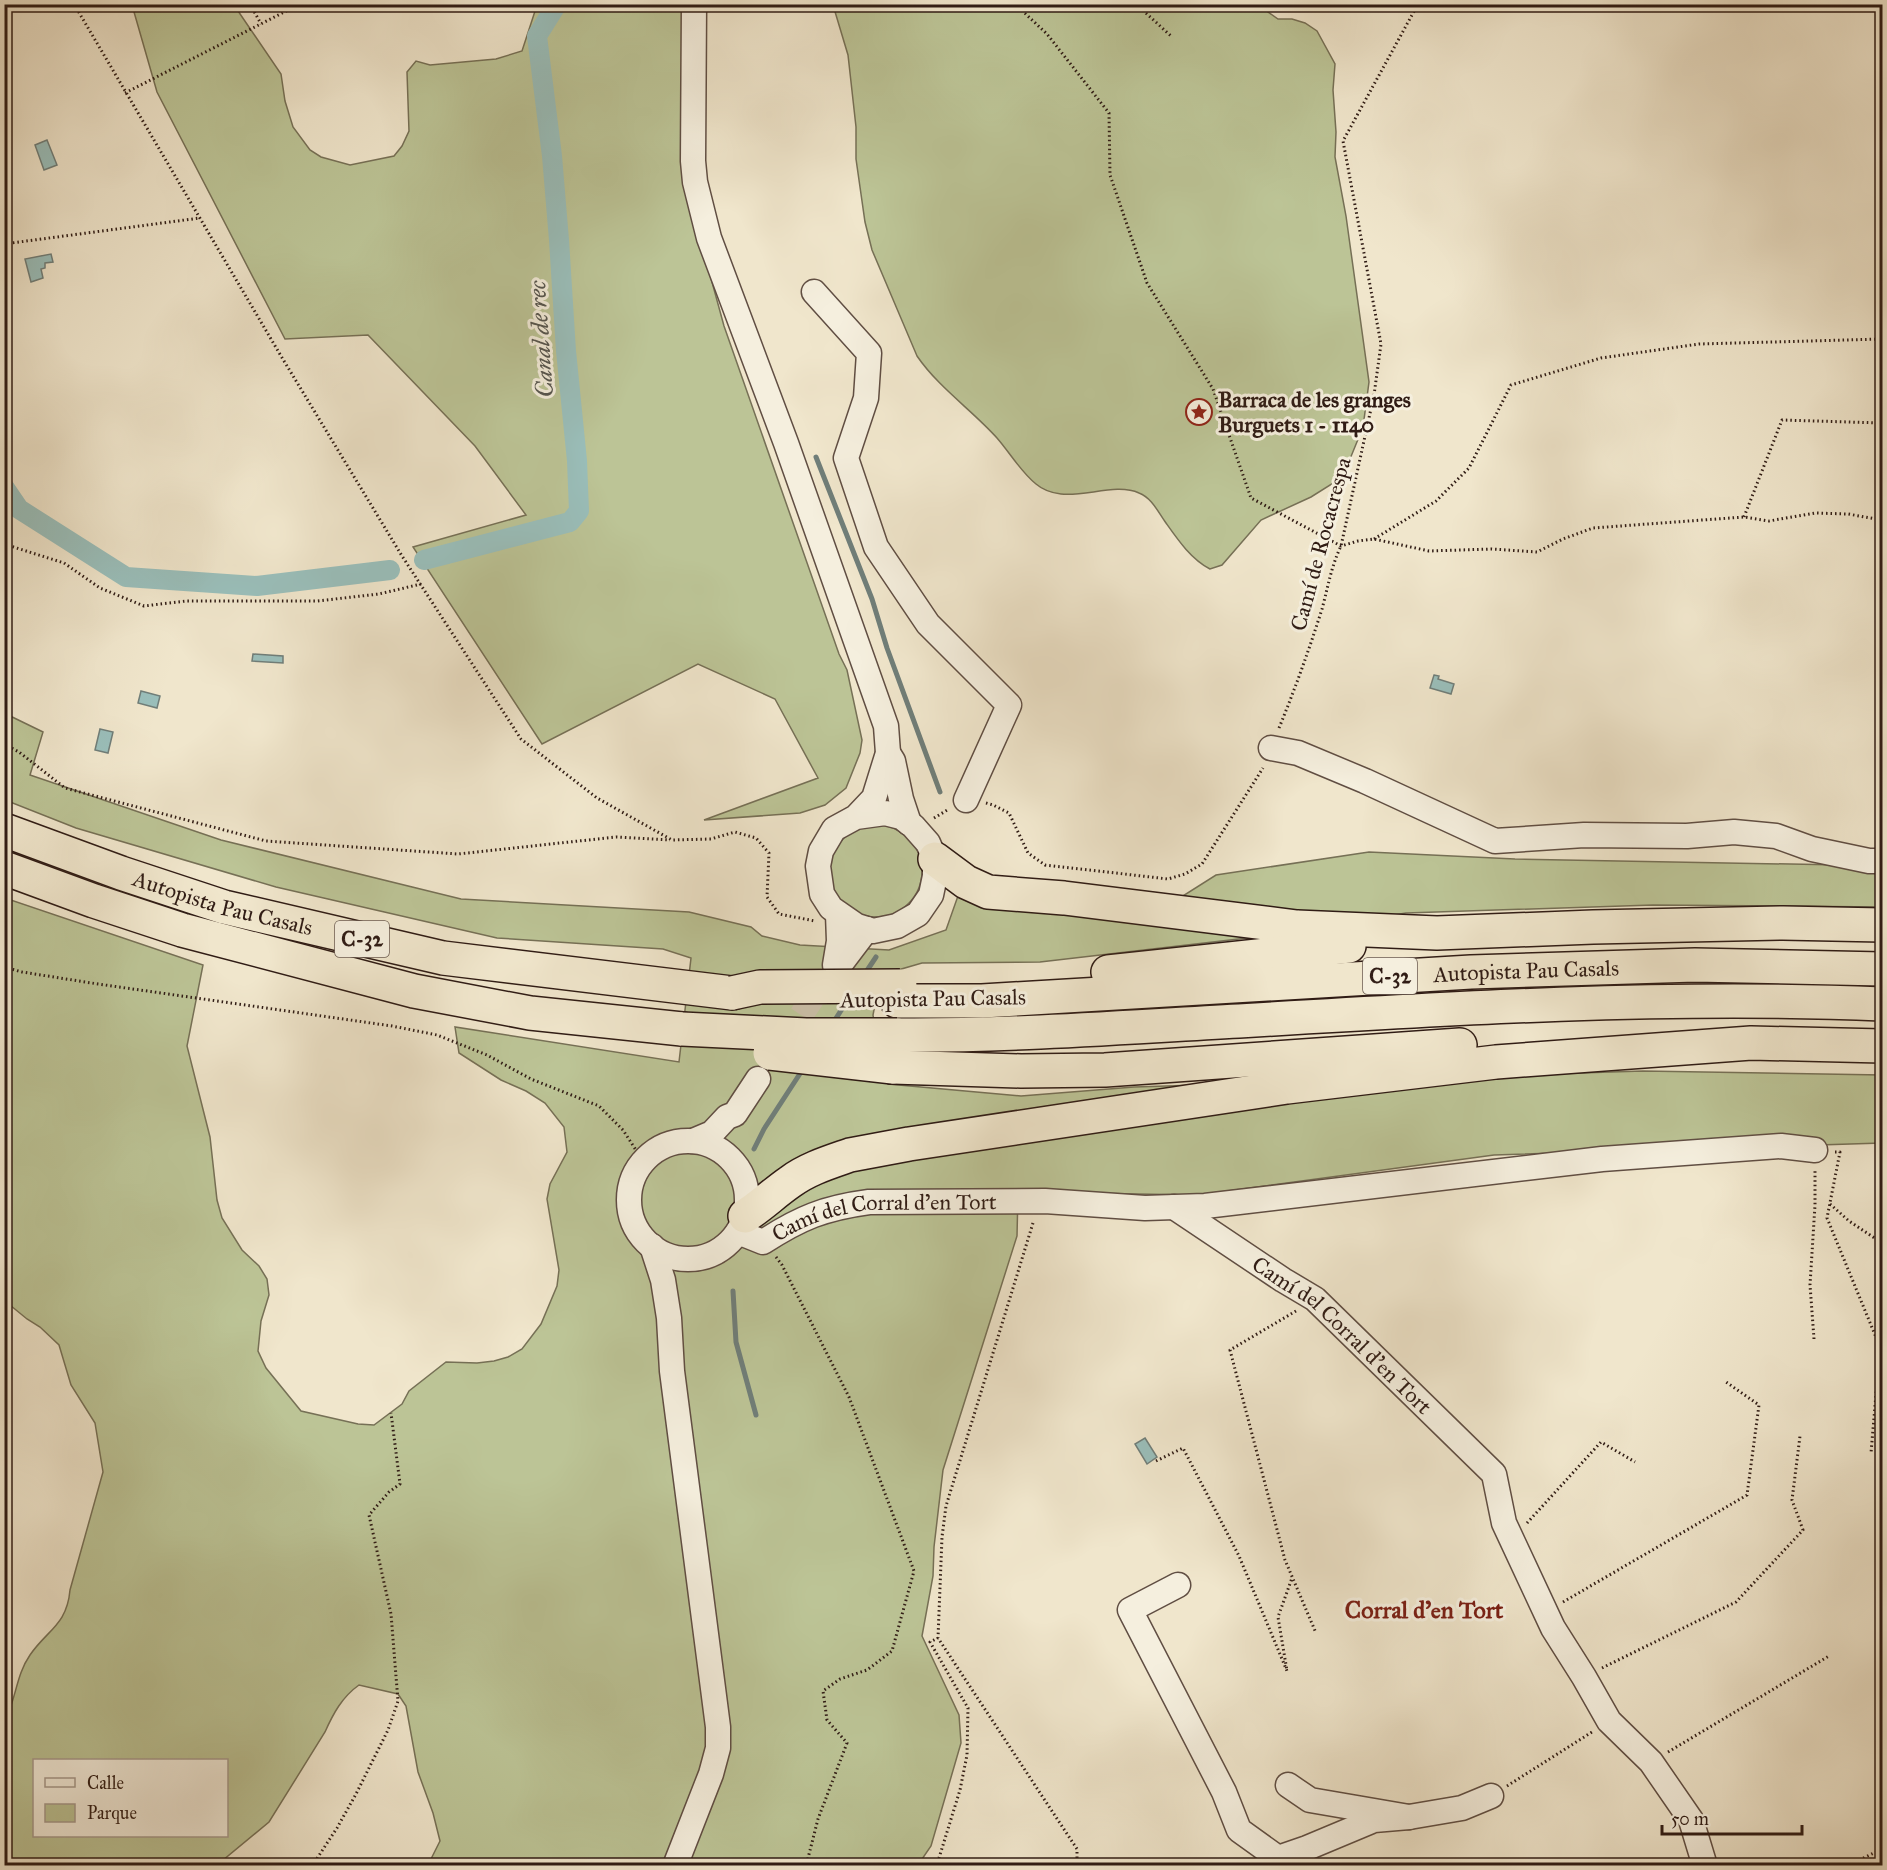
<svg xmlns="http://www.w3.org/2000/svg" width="1887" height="1870" font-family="'IM FELL Great Primer',serif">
  <rect width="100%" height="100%" fill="#f0e6cc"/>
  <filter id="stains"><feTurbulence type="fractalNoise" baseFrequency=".00333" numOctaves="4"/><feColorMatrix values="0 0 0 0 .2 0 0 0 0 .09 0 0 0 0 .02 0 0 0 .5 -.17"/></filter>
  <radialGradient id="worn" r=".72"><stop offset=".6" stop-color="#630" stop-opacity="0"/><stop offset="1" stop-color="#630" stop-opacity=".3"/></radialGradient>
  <g fill="#bcc496" stroke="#767056" stroke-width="1.5" fill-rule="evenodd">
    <polygon points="132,5 234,5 281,74 285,101 293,127 310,150 321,157 350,165 394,156 402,146 409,131 407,72 416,61 430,65 496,59 522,51 537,5 684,5 685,183 724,326 839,654 847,670 862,740 860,753 846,788 825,805 800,813 704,820 818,778 775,699 698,664 542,744 413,547 526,515 475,446 368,335 285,339 157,92"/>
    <path d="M833,5H1258L1278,19H1292L1305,23L1317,31L1335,64L1333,90L1336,132L1335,157L1346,216L1369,382L1363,427L1350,459L1335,482L1311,497L1261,520L1222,565L1210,569C1191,559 1178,540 1166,523C1158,512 1152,498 1139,493C1117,483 1085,497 1061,494C1052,493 1043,490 1036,484C1021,472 1010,453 997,438C972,410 939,388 917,356L872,250L865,222L856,159V127L848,55Z"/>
    <path d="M4,713L43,732L30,775L221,840L461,899L689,912L751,927L762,936L800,945L889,950L946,930L959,893L1145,920L1216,875L1369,852L1515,859L1841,865L1882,869V907L1653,905L1406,913L1256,937L1040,962L922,963L898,970L877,994L873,1015L878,1050L888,1084L1021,1096L1134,1087L1643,1071L1882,1075V1143L1494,1155L1197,1195L1018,1192L1017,1236L943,1470L934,1547L933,1576L922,1636L959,1715L961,1743L931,1846L918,1865H428L440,1841L433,1813L418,1772L406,1706L398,1694L359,1685C342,1697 333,1714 325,1732L269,1822L217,1865H5V1720C16,1700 16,1675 30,1655C47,1630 67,1625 70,1590L103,1472L95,1423L71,1385L59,1345L40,1327L27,1319L5,1301V898L203,965L187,1046L210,1137L217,1200L222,1218L242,1250L259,1266L267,1279L269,1295L261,1321L258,1351L266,1368L301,1411L358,1424L374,1425L402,1404L409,1391L446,1362L477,1363L494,1361L508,1357L522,1349L541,1324L557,1286L559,1270L547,1199L550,1184L567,1152L564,1127L545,1103L526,1091L501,1080L459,1053L455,1027L679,1062L691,958L663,949L497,938L276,887L76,828L5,800ZM34,1760H226V1836H34Z"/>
    <circle cx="876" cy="871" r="46"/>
  </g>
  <g fill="#9abfbb" stroke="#707e79" stroke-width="1.5">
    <polygon points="47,140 57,165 44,170 35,145"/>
    <polygon points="51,254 53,262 45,263 45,268 41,269 43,278 31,282 25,259"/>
    <polygon points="253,654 283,656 283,663 252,661"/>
    <polygon points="1434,675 1439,676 1438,679 1454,684 1451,694 1430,688"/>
    <polygon points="141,691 160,696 157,708 138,703"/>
    <polygon points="100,729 113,732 108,753 95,750"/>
    <polygon points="1145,1438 1157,1457 1147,1464 1135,1444"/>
  </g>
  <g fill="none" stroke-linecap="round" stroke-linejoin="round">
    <g stroke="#707e79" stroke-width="5">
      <polyline points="816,457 872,599 887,648 940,792"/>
      <polyline points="864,975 876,957"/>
      <polyline points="833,1023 849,998"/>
      <polyline points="754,1149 764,1129 803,1069"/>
      <polyline points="733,1291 736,1342 756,1415"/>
    </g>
    <g stroke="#9abfbb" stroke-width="20">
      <polyline points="4,487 19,509 126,577 257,586 390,570"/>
      <polyline points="424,560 570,522 579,511 577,461 566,351 559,240 552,156 537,36 557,4"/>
    </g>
    <polyline stroke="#cabea7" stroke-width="24" stroke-dasharray="24 12" stroke-linecap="butt" points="781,1045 827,977"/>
    <defs>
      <g id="minor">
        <polyline points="694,4 693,161 695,182 709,238 786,443 886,726 888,753 874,798 856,817 834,829 821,851 818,866 822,894 831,908 857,926 873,931 897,926 918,914 931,895 935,876 935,859 928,843 913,826 901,817 885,813 856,817"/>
        <polyline points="814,292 869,353 866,398 846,458 876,547 928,624 1009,705 966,800"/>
        <polyline points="1271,748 1298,753 1365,781 1495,841 1584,835 1687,836 1734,832 1776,836 1812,849 1869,861 1882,861"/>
        <polyline points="888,753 893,761 901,799 909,823"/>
        <polyline points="838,914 839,941 835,965 842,962 867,929"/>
        <polyline points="693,1141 712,1133 727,1117 735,1114 758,1079"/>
        <circle cx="688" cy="1200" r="59"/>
        <path id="s1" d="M1174,1207L1283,1280L1315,1299L1494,1474L1504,1523L1553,1628L1584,1677L1609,1721L1651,1762L1691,1820L1705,1866"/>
        <path id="s2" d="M738,1232L763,1242C800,1218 824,1208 869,1202L1045,1201L1145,1208L1205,1206L1602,1159L1781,1146L1815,1150"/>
        <polyline points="652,1246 663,1280 669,1318 672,1371 718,1727 718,1748 711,1774 675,1866"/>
        <polyline points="1178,1585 1130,1610 1224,1792 1239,1830 1278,1858 1307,1848 1374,1820 1409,1817"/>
        <polyline points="1288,1785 1310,1800 1409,1817 1462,1808 1491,1796"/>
      </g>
      <g id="highway">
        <path id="s3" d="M4,830L121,873L224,907L443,958L732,993"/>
        <polyline points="935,859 966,882 988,892 1064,898 1297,927 1437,933 1593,927 1783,923 1882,925"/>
        <polyline points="4,868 94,901 182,930 414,991 530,1013 682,1029"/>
        <polyline points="1108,972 1349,946"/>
        <path id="s4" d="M897,1001H982L1471,972L1695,965L1882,969"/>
        <path d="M897,1035C1011,1036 1125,1027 1239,1021C1453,1008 1668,995 1882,1004"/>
        <polyline points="893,1067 1021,1071 1105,1070 1460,1045"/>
        <path d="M745,1216C761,1206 774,1193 790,1182C807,1169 830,1162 850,1155L909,1144L1287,1087L1496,1062L1751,1043L1882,1046"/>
      </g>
    </defs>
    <use href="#minor" stroke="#604e43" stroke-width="27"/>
    <use href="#highway" stroke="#301c15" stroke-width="36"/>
    <g stroke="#301c15" stroke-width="3" stroke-dasharray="1.5 3" stroke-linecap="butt">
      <polyline points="74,4 281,356 402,556 521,739 597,798 672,840 711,839 735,832 756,838 769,853 767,897 779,914 815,921"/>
      <polyline points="250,4 261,24"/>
      <polyline points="1015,4 1047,34 1109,113 1110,175 1147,283 1213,389 1251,498 1341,546 1358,541 1374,539 1429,551 1492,549 1537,552 1563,539 1593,528 1744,517 1769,521 1815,513 1848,514 1882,520"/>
      <polyline points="1136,4 1171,36"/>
      <polyline points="125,93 300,4"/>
      <polyline points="4,244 200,218"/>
      <polyline points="1744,517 1782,420 1882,423"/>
      <polyline points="1374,539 1436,501 1469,468 1511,385 1601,358 1699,344 1882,339"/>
      <polyline points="4,544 64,563 100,588 144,606 186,601 317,601 379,594 421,584"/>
      <path d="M1279,728C1295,689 1309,650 1322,609C1328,587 1331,567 1341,546L1374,395L1381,344L1343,141L1418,4"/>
      <polyline points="4,744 19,752 65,788 266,841 458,854 616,837 670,840"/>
      <polyline points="986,803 993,805 1009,813 1028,853 1045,865 1168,879 1185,874 1202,864 1263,768"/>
      <polyline points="934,818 949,809"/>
      <polyline points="4,967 22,972 98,984 392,1026 437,1035 487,1055 531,1079 599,1106 623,1130 643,1161"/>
      <polyline points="1835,1152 1840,1152 1827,1218 1880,1347 1871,1453"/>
      <polyline points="1830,1204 1849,1221 1882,1243"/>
      <polyline points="1033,1223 946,1506 942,1537 938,1638 1077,1849 1077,1866"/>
      <polyline points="776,1257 782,1265 849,1397 914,1571 892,1651 867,1670 840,1679 823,1691 827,1720 847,1743 818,1819 806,1866"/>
      <polyline points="1296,1311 1230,1350 1285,1560 1316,1633"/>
      <polyline points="1814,1339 1810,1285 1815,1205 1815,1171"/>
      <polyline points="1156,1461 1183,1448 1239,1556 1287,1671 1278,1617 1292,1578"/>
      <polyline points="1527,1523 1601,1442 1635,1462"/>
      <polyline points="1563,1602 1747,1495 1759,1405 1726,1382"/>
      <polyline points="1602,1668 1736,1602 1803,1530 1792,1500 1800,1436"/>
      <polyline points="1668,1752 1829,1656"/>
      <polyline points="1507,1786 1592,1732"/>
      <polyline points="312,1866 337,1828 356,1794 388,1730 398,1701 391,1614 369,1515 389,1492 400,1484 391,1413"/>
      <polyline points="934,1866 939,1858 960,1790 967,1755 968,1708 930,1642 938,1638"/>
      <polyline points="1847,1866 1882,1849"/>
    </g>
    <use href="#minor" stroke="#f5efde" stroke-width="24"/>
    <use href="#highway" stroke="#f0e6cc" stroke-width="33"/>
    <defs>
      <g id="highway-bridge">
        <polyline points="732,993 760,987 900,986"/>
        <polyline points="682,1029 806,1035 897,1035"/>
        <polyline points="770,1053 893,1067"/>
      </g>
    </defs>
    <use href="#highway-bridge" stroke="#301c15" stroke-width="36" stroke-linecap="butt"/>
    <use href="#highway-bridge" stroke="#f0e6cc" stroke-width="33"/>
  </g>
  <defs>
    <symbol id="sight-ring" viewBox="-11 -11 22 22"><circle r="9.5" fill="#f5efde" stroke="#8f2418" stroke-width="1.5"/><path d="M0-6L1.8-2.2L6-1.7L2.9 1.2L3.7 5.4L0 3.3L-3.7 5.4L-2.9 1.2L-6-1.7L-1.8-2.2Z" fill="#8f2418"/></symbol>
  </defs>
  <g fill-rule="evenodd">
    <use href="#sight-ring" x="1184" y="397" width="30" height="30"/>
  </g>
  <g text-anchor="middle" stroke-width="6" stroke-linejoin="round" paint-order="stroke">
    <g fill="#f5efde" stroke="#6b5b51" stroke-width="1.5">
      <rect x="335" y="921" width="54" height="36" rx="4.5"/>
      <rect x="1363" y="958" width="54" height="36" rx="4.5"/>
    </g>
    <g font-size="21" font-weight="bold" fill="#301c15">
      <text x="362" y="946">C-32</text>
      <text x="1390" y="983">C-32</text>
    </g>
    <g font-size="22" font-weight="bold" fill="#301c15" stroke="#f5efde" text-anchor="start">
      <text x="1218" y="407">Barraca de les granges<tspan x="1218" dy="25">Burguets 1 - 1140</tspan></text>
    </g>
    <g font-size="22" fill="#301c15" stroke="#f5efde">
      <text transform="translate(1320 544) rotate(-75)" y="8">Camí de Rocacrespa</text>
      <text dy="8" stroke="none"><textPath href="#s3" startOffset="231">Autopista Pau Casals</textPath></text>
      <text dy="8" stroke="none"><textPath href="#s4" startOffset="630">Autopista Pau Casals</textPath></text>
      <text transform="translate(933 998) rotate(-1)" y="8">Autopista Pau Casals</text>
      <text dy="8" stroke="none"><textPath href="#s2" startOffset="154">Camí del Corral d'en Tort</textPath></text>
      <text dy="8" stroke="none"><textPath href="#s1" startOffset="212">Camí del Corral d'en Tort</textPath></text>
    </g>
    <g font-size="24" font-style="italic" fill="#55554f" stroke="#f5efde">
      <text transform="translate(541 339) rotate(-94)" y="8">Canal de rec</text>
    </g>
    <g font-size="24" font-weight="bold" fill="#7a1f14" stroke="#f5efde">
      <text x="1424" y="1618">Corral d'en Tort</text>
    </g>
  </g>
  <rect width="1887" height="1870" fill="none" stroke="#f0e6cc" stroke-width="24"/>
  <rect x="6" y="6" width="1875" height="1858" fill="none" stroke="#301c15" stroke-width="3"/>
  <rect x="12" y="12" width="1863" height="1846" fill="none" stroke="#301c15" stroke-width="1.5"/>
  <rect x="33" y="1759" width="195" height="78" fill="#f5efde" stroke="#a69b8e" stroke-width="1.5"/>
  <rect x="45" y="1778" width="30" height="9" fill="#f5efde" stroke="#a69b8e" stroke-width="1.5"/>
  <text x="87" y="1789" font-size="18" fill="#301c15">Calle</text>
  <rect x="45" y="1804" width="30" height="18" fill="#bcc496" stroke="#a69b8e" stroke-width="1.5"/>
  <text x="87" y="1819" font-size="18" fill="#301c15">Parque</text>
  <path d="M1662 1825v9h140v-9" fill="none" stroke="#301c15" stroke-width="3"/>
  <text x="1671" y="1825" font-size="18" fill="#301c15" stroke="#f5efde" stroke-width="4.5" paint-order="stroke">50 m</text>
  <rect width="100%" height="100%" filter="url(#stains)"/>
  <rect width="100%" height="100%" fill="url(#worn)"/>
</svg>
